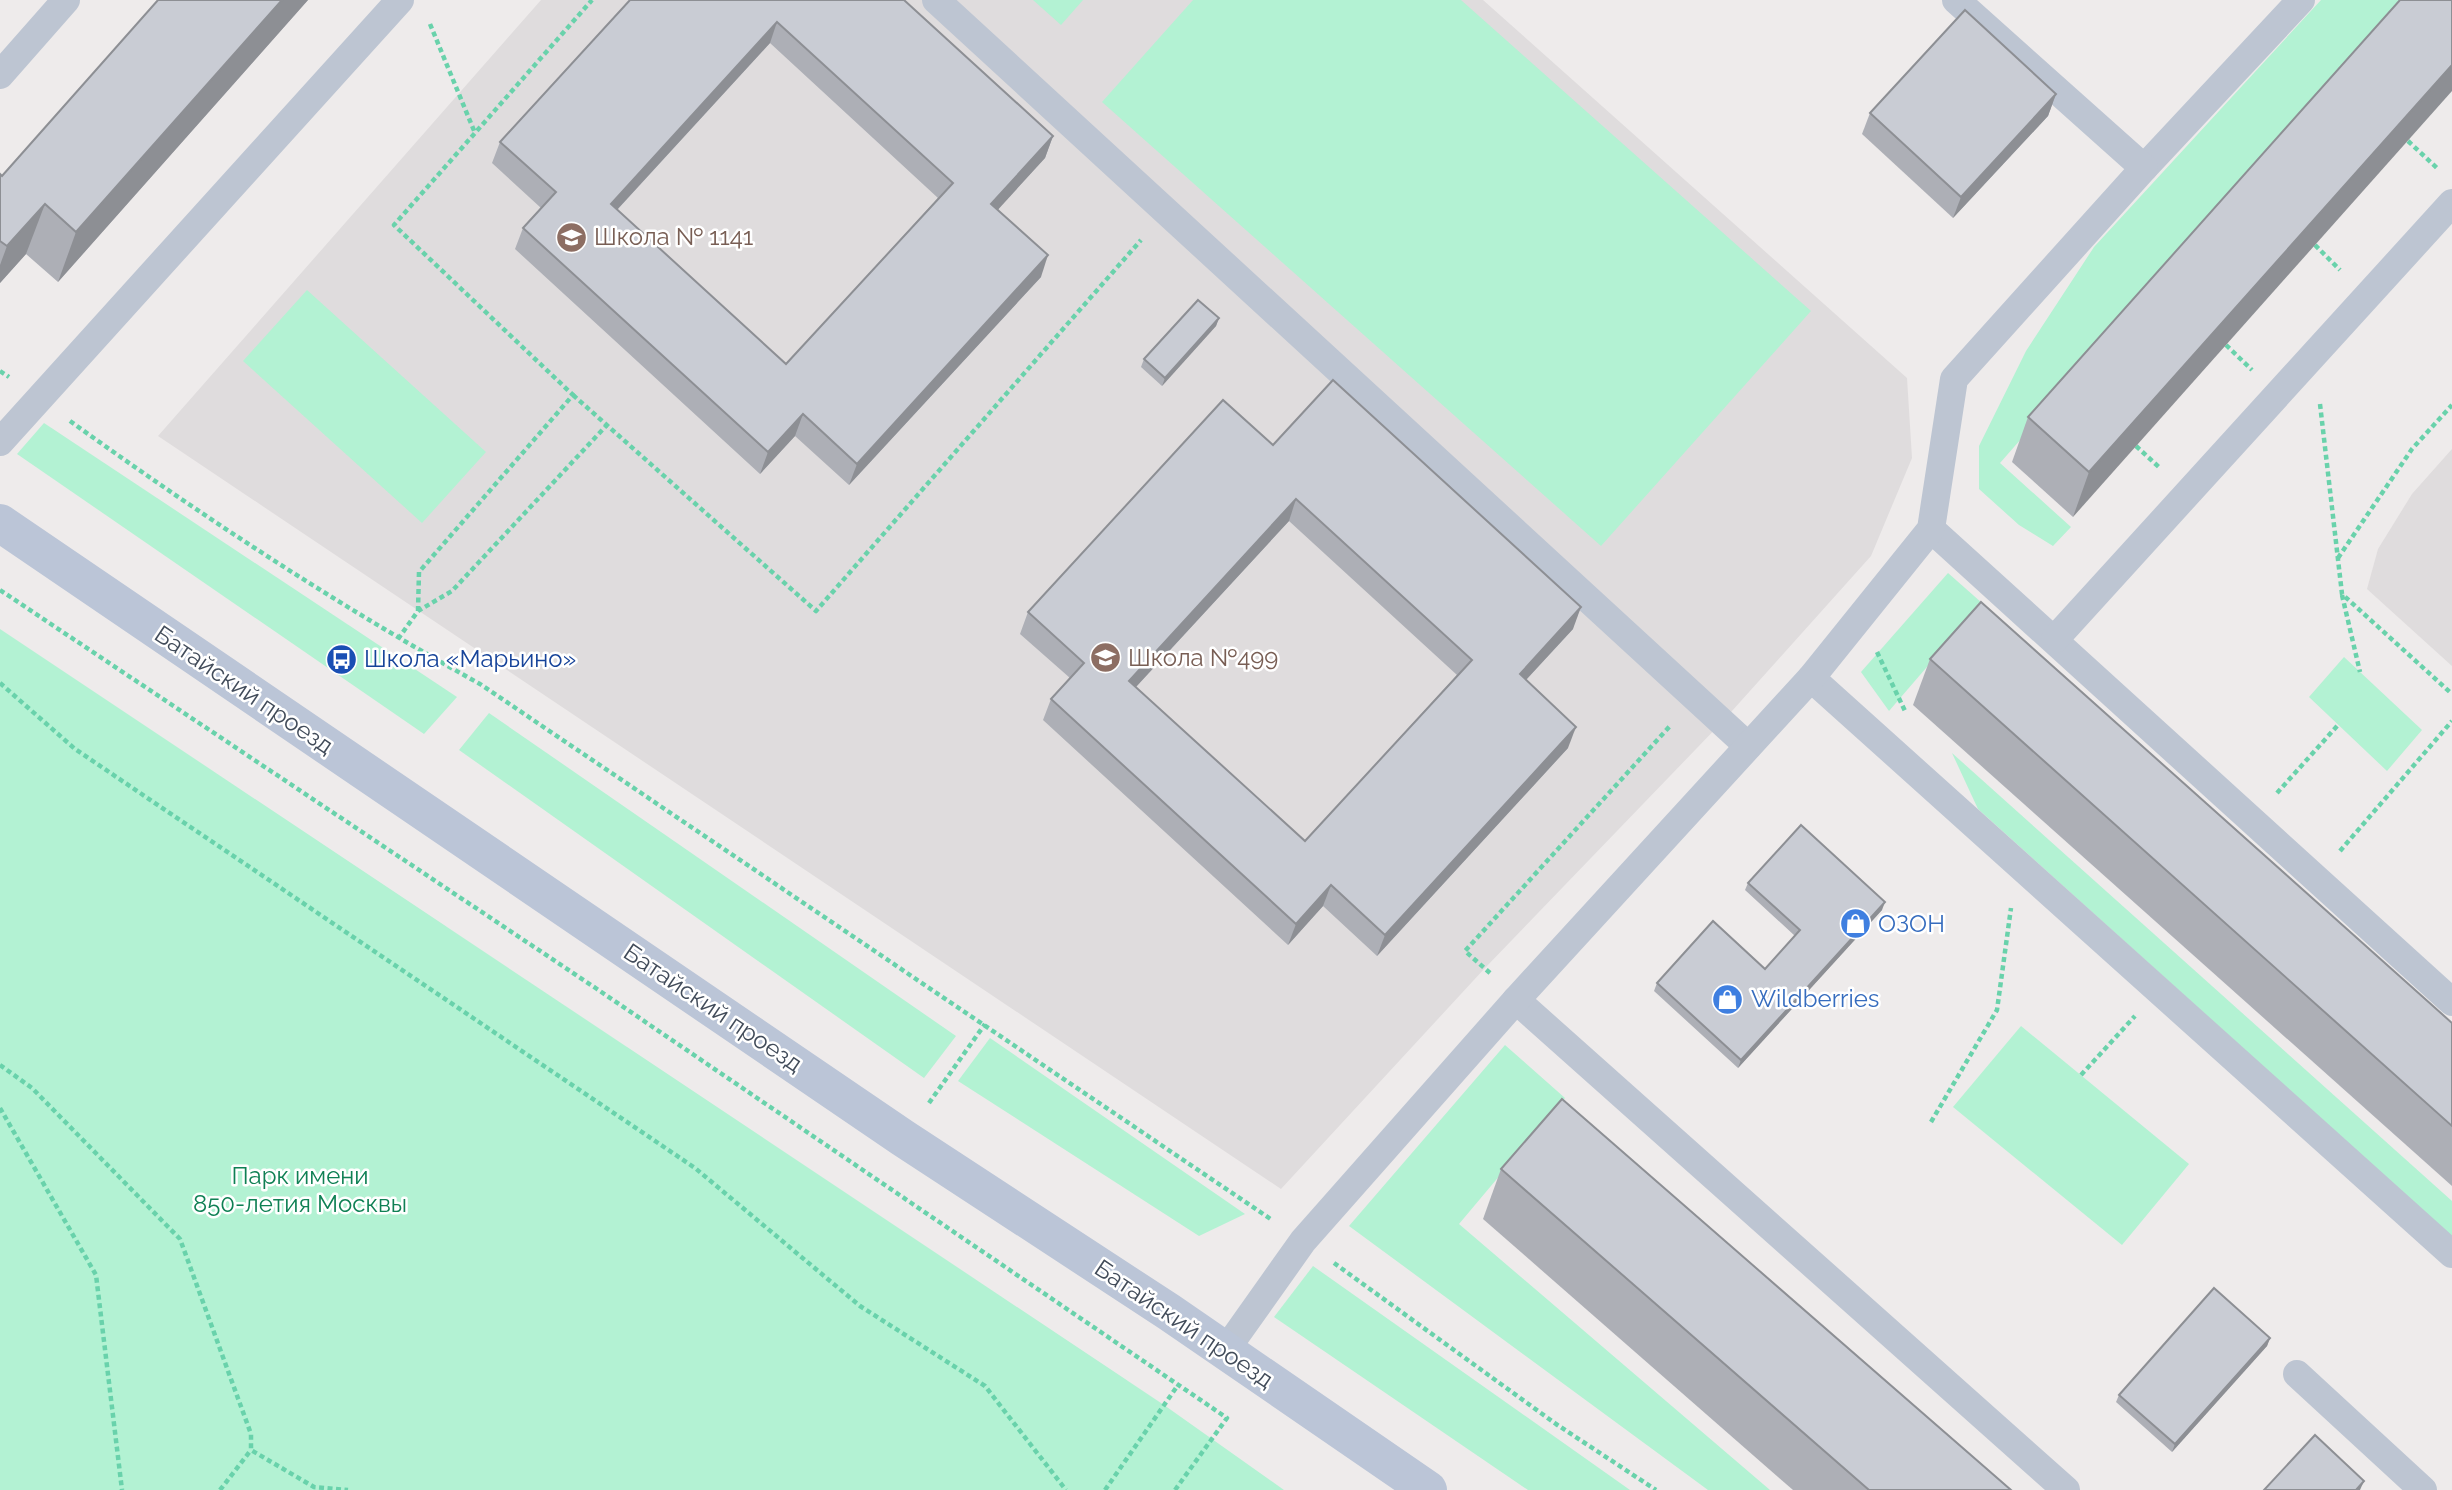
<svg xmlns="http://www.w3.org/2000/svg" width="2452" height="1490" font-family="Raleway,sans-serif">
  <rect width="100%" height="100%" fill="#eeebeb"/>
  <g fill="#dfdcdd">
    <polygon points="541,0 1483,0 1907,378 1912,458 1871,556 1723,721 1485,968 1281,1189 158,436"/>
    <polygon points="2452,449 2452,666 2367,589 2378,549 2412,494"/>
  </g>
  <g fill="#b3f2d3">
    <polygon points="1033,0 1083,0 1061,25"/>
    <polygon points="1193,0 1461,0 1811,311 1601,546 1102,102"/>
    <polygon points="2321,0 2407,0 2000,463 2071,527 2053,546 2019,525 1979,489 1979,446 2026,351 2094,247"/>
    <polygon points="307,290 486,452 422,523 243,361"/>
    <polygon points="44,423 457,697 424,734 17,454"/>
    <polygon points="1948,573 1982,603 1889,711 1861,672"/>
    <polygon points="0,629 1164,1405 1284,1490 0,1490"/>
    <polygon points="2344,657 2422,730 2387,771 2309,697"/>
    <polygon points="489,713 956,1036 924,1078 459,750"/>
    <polygon points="1952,753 2452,1201 2452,1237 1978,809"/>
    <polygon points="2021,1026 2189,1164 2122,1245 1953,1107"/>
    <polygon points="990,1038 1245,1214 1199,1236 958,1081"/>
    <polygon points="1505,1045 1565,1098 1459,1224 1770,1490 1708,1490 1349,1226"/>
    <polygon points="1313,1266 1630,1490 1528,1490 1274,1317"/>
  </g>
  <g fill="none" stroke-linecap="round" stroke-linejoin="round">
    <g stroke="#69d2ab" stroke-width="4.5" stroke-dasharray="5 3.5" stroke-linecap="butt">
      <polyline points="430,24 475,133"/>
      <polyline points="2408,141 2437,168"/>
      <polyline points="2315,245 2340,270"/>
      <polyline points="2226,345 2252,370"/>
      <polyline points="0,371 9,377"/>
      <polyline points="573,395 816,611 1141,240"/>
      <polyline points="2320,404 2342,594 2452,694"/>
      <path d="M70,421C202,516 337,605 480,684L1272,1220"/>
      <polyline points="2136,446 2161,469"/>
      <polyline points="2338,558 2412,449 2452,405"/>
      <polyline points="0,590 597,989 1227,1418 1175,1490"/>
      <polyline points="2342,595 2360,672"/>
      <polyline points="418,611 419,572 573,395 394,225 592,0"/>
      <polyline points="398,639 418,611 452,591 606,426"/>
      <polyline points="1877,652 1905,711"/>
      <polyline points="0,683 75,749 695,1168 860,1306 985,1386 1066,1490"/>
      <polyline points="2277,793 2338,725"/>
      <polyline points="2340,851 2452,721"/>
      <polyline points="1490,973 1465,951 1670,726"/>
      <polyline points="0,1065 32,1088 180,1239 251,1434 251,1450 314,1487 348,1490"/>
      <polyline points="2081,1075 2135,1016"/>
      <polyline points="929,1103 985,1024"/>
      <polyline points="0,1108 96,1275 122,1490"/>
      <polyline points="1931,1122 1997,1010 2011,908"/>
      <polyline points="1334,1263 1556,1424 1656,1490"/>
      <polyline points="220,1490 251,1450"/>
      <polyline points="1105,1490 1178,1385"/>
    </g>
    <g stroke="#bdc5d2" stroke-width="28">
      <polyline points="936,0 1748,746"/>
      <polyline points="0,75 66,0"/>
      <polyline points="2144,168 2301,0"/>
      <polyline points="0,442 400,0"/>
      <polyline points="1931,529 2452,1002"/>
      <polyline points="2055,639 2452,203"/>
      <polyline points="1811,678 2452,1254"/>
      <polyline points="1516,1000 2066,1490"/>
      <polyline points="1225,1351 1303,1241 1516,1000 1811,678 1931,529 1954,379 2144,168 1956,0"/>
      <polyline points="2297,1374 2423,1490"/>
    </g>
    <polyline stroke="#bbc5d7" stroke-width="38" points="0,523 903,1138 1169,1312 1428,1490"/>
  </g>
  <g fill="#adafb6" fill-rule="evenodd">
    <polygon points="158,0 308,0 58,282 26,254 0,283 0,174 2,176"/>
    <path d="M630,0H904L1053,136L1045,158L998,209L1041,277L849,485L795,436L760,474L515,249L523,228L541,208L492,163L500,142ZM770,43L938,198L786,364L617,210Z"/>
    <polygon points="2400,0 2073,517 2012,462 2028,417"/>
    <polygon points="2056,94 2048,116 1953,218 1862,134 1870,113"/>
    <polygon points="1219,318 1216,326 1162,386 1141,367 1144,359"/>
    <path d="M1273,445L1573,629L1526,680L1568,748L1377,956L1323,906L1288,945L1043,720L1051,699L1070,678L1020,634L1028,612ZM1289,521L1457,675L1305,841L1136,687Z"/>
    <polygon points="1930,659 2452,1023 2452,1186 1913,705"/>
    <polygon points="1748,883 1882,910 1738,1068 1654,991 1657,983 1765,969 1795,936 1745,890"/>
    <polygon points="1501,1169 2011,1490 1793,1490 1483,1219"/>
    <polygon points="2270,1338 2267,1346 2172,1452 2116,1402 2119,1395"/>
  </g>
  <g fill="#8d8f94">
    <polygon points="282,0 308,0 58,282 76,232"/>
    <polygon points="777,22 770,43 603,225 611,204"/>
    <polygon points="2452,65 2452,91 2073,517 2089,472"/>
    <polygon points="2056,94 2048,116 1953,218 1961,197"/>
    <polygon points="1053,136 1045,158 984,225 991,204"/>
    <polygon points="45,204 26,254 0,283 0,265 7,246"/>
    <polygon points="1048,255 1041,277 849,485 857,464"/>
    <polygon points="1219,318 1216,326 1162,386 1165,378"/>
    <polygon points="803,414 795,436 760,474 768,452"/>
    <polygon points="1296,499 1289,521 1122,702 1129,681"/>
    <polygon points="1581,607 1573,629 1512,695 1520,674"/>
    <polygon points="1576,727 1568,748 1377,956 1385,935"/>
    <polygon points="1331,885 1323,906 1288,945 1296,924"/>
    <polygon points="1885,902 1882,910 1738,1068 1741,1060"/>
    <polygon points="2270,1338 2267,1346 2172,1452 2175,1444"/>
    <polygon points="2364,1481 2360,1490 2356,1490"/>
  </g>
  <g fill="#c9ccd4" stroke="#8d8f94" stroke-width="2" fill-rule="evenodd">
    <polygon points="158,0 282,0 76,232 45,204 7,246 0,241 0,174 2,176"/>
    <path d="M630,0H904L1053,136L991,204L1048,255L857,464L803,414L768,452L523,228L556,192L500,142ZM777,22L953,183L786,364L611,204Z"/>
    <polygon points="2400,0 2452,0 2452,65 2089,472 2028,417"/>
    <polygon points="1965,10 2056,94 1961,197 1870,113"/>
    <polygon points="1198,300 1219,318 1165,378 1144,359"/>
    <path d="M1333,380L1581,607L1520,674L1576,727L1385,935L1331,885L1296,924L1051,699L1084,663L1028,612L1223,400L1273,445ZM1296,499L1472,660L1305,841L1129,681Z"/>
    <polygon points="1981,602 2452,1023 2452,1126 1930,659"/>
    <polygon points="1801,825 1885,902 1741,1060 1657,983 1713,921 1765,969 1800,930 1748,883"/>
    <polygon points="1562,1099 2011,1490 1869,1490 1501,1169"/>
    <polygon points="2214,1288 2270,1338 2175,1444 2119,1395"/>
    <polygon points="2315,1435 2364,1481 2356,1490 2264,1490"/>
  </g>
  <defs>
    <symbol id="school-disc" viewBox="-11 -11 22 22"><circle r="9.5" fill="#8d6e63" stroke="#fff"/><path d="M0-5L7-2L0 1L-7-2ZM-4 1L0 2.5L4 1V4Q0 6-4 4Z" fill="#fff"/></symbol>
    <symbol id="bus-disc" viewBox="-11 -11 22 22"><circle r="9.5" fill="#1a4fb4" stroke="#fff"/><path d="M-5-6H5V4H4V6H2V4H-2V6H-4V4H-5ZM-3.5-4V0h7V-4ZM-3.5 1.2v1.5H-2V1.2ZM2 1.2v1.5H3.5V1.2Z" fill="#fff"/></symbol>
    <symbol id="shop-disc" viewBox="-11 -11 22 22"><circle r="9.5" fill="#3f7fe0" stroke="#fff"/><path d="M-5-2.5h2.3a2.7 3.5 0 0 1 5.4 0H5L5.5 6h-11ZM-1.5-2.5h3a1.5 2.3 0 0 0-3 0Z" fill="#fff"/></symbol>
  </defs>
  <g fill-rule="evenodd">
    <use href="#school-disc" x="554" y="220" width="35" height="35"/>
    <use href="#school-disc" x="1088" y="640" width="35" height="35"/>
    <use href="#bus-disc" x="324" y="642" width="35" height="35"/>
    <use href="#shop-disc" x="1838" y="906" width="35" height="35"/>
    <use href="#shop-disc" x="1710" y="982" width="35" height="35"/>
  </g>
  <g text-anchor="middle" stroke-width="5" stroke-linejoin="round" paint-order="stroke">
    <g font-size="24" fill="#785e54" stroke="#fff" text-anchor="start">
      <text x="594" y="245">Школа № 1141</text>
      <text x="1128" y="666">Школа №499</text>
    </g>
    <g font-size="24" fill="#164399" stroke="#fff" text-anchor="start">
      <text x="364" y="667">Школа «Марьино»</text>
    </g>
    <g font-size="24" fill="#424c5a" stroke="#fff">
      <text transform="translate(244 690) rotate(34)" y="8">Батайский проезд</text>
      <text transform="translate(713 1008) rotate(34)" y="8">Батайский проезд</text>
      <text transform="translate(1184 1324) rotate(34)" y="8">Батайский проезд</text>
    </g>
    <g font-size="24" fill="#366cbe" stroke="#fff" text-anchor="start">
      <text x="1878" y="932">ОЗОН</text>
      <text x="1751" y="1007">Wildberries</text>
    </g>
    <g font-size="24" fill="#0f8054" stroke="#fff">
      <text x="300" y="1184">Парк имени<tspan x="300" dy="28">850-летия Москвы</tspan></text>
    </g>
  </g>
</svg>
